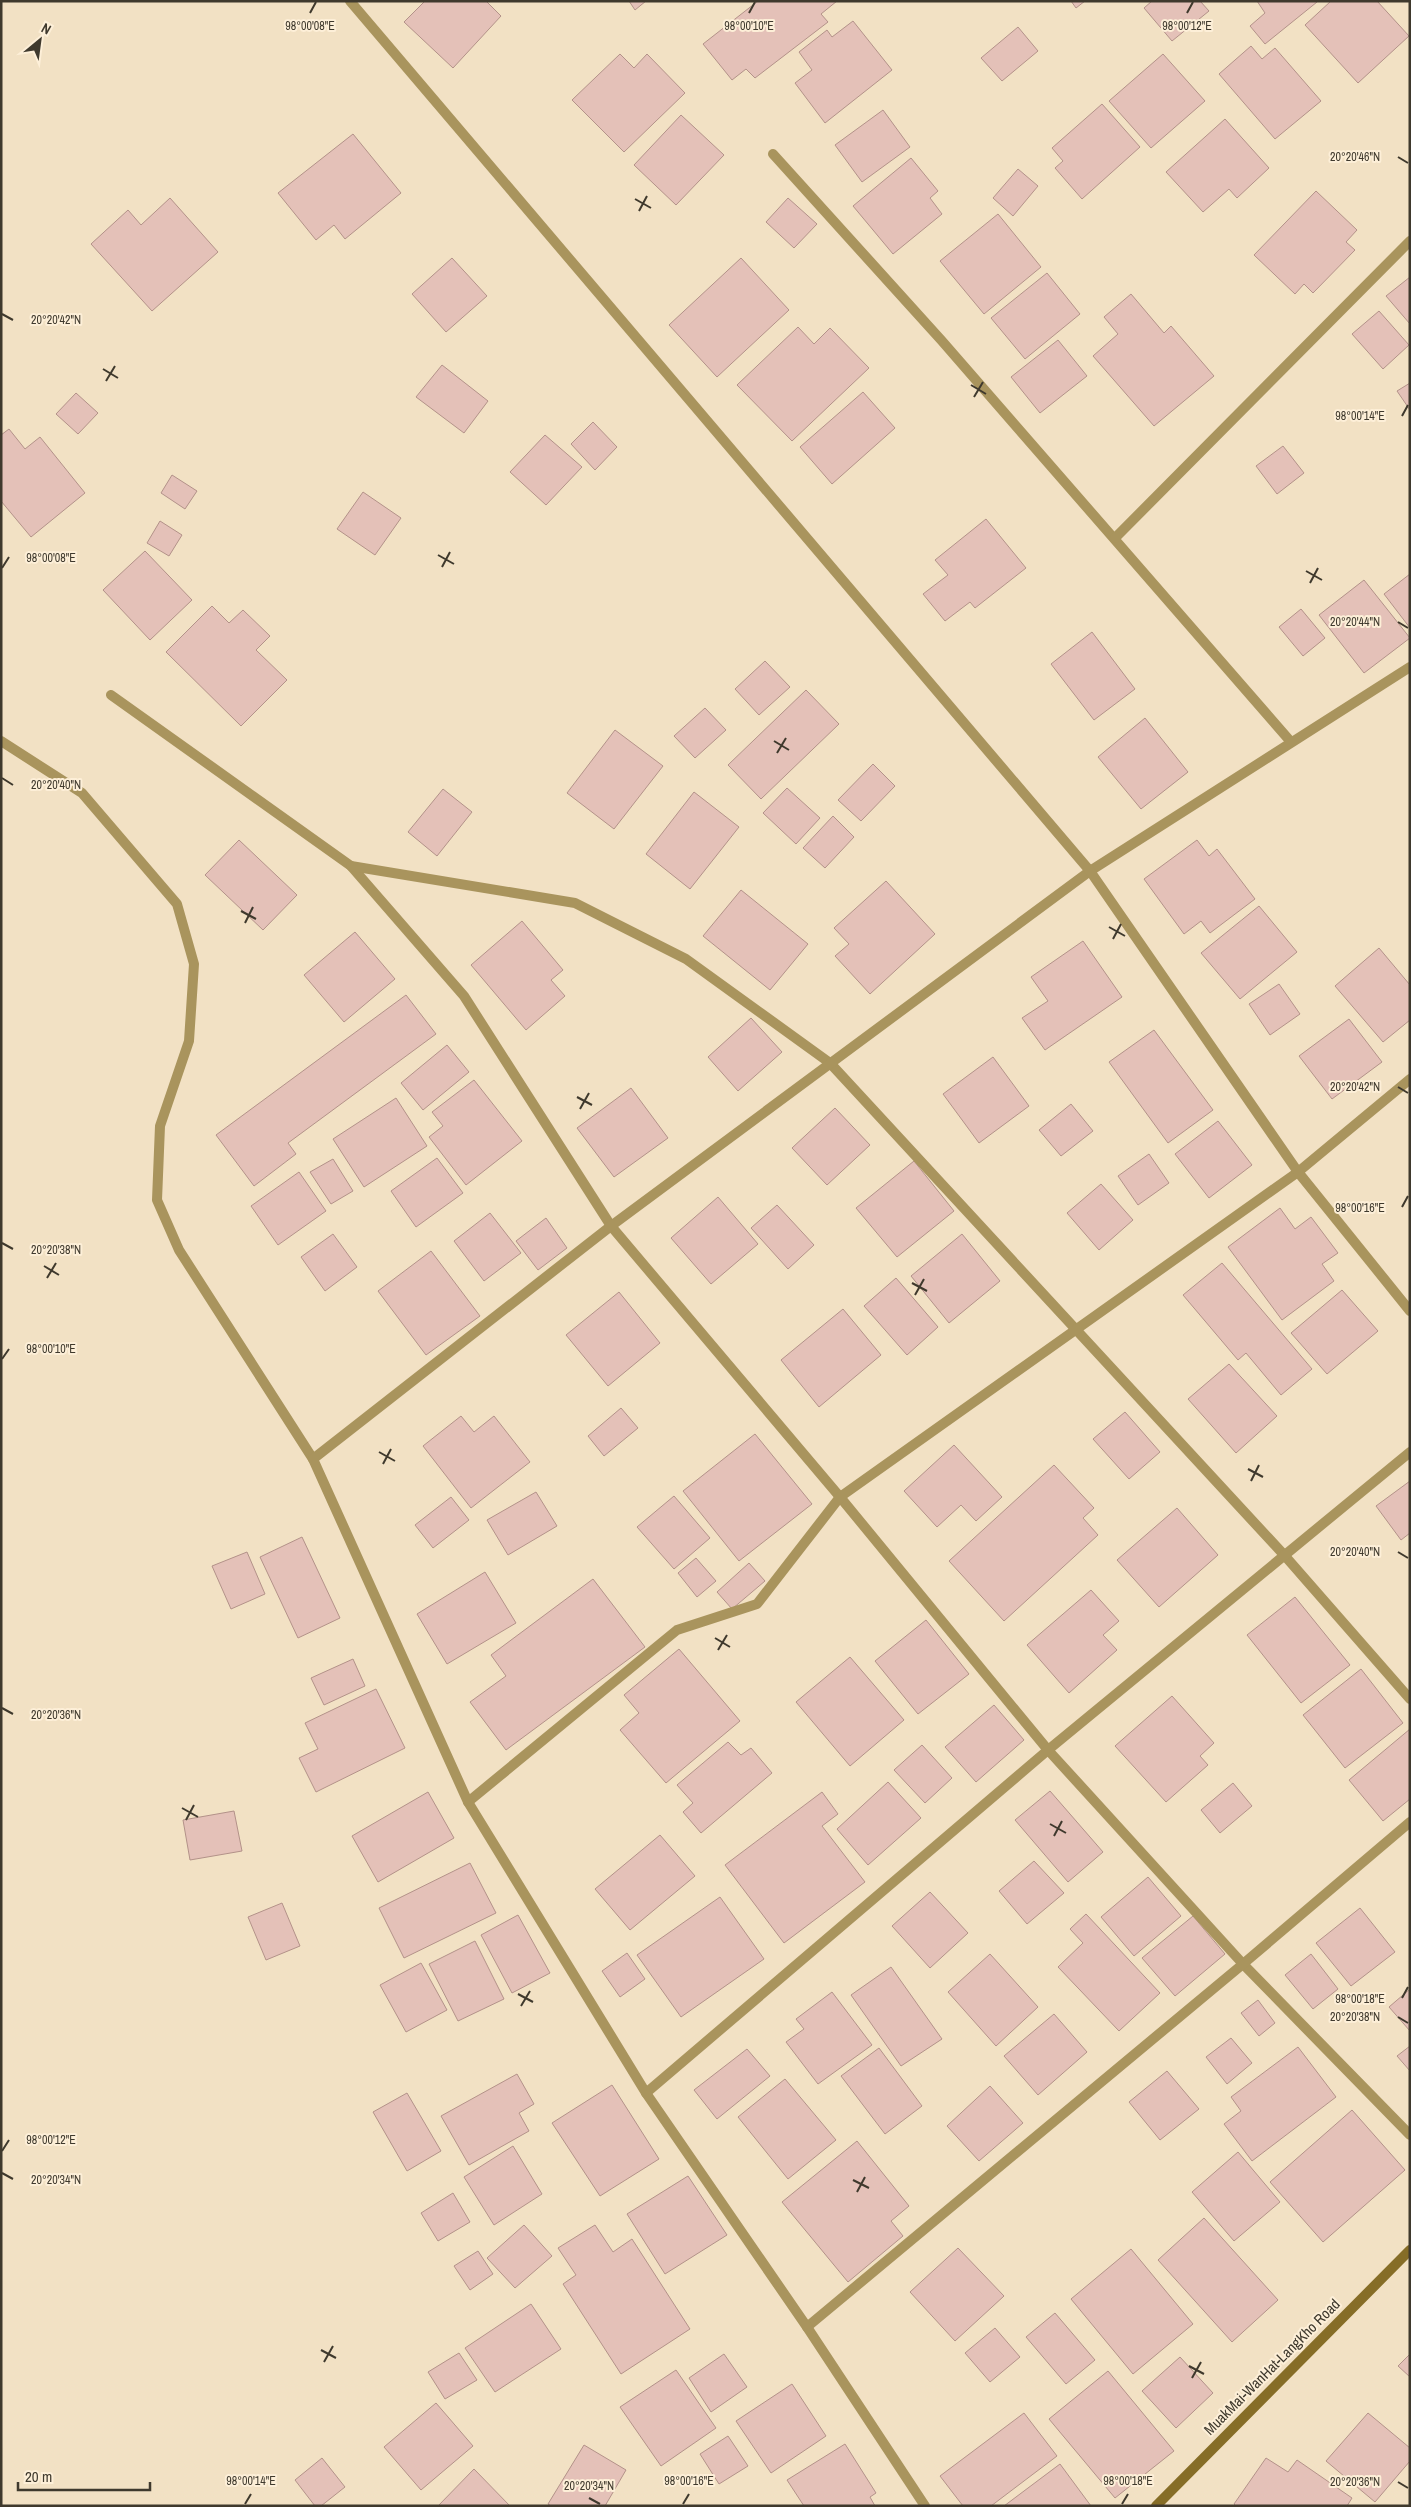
<svg xmlns="http://www.w3.org/2000/svg" width="1411" height="2507" font-family="'Archivo Narrow',sans-serif">
  <rect width="100%" height="100%" fill="#f2e1c4"/>
  <g fill="#e4c1b8" stroke="#b39289">
    <polygon points="425,1 486,1 501,16 453,68 404,22"/>
    <polygon points="629,1 646,1 635,10"/>
    <polygon points="758,1 837,1 821,14 828,22 755,78 746,69 732,80 703,44"/>
    <polygon points="1071,1 1085,1 1076,8"/>
    <polygon points="1152,1 1200,1 1209,11 1172,41 1144,8"/>
    <polygon points="1257,1 1316,1 1317,2 1265,44 1250,26 1265,13"/>
    <polygon points="1331,1 1377,1 1409,36 1358,83 1305,25"/>
    <polygon points="853,21 892,70 825,123 795,83 812,70 799,52 827,30 832,37"/>
    <polygon points="1018,27 1038,51 1002,81 981,58"/>
    <polygon points="1251,46 1262,59 1275,48 1321,101 1275,139 1219,74"/>
    <polygon points="620,54 634,68 647,54 685,93 624,152 572,100"/>
    <polygon points="1163,54 1205,101 1151,148 1109,101"/>
    <polygon points="1102,104 1140,147 1082,199 1055,168 1063,161 1052,148"/>
    <polygon points="883,110 910,147 862,182 835,145"/>
    <polygon points="681,115 724,155 676,205 634,165"/>
    <polygon points="1225,119 1269,168 1237,198 1229,189 1203,212 1166,172"/>
    <polygon points="353,134 401,193 345,239 334,225 316,240 278,193"/>
    <polygon points="911,158 938,191 930,198 942,214 893,254 853,206"/>
    <polygon points="1018,169 1038,186 1013,216 993,198"/>
    <polygon points="1316,191 1357,230 1346,242 1355,250 1313,293 1304,284 1295,294 1254,255"/>
    <polygon points="170,198 218,252 152,311 91,244 128,210 141,225"/>
    <polygon points="788,198 817,224 794,248 766,222"/>
    <polygon points="998,214 1041,267 984,314 940,261"/>
    <polygon points="452,258 487,296 446,332 412,294"/>
    <polygon points="741,258 789,310 717,377 669,325"/>
    <polygon points="1047,273 1080,314 1025,359 991,318"/>
    <polygon points="1410,277 1410,324 1386,296"/>
    <polygon points="1131,294 1164,333 1171,326 1214,376 1154,426 1093,356 1118,334 1104,317"/>
    <polygon points="1379,311 1409,345 1383,369 1352,334"/>
    <polygon points="798,327 814,344 830,328 869,368 792,441 737,385"/>
    <polygon points="1058,340 1087,376 1040,413 1011,377"/>
    <polygon points="442,365 488,401 464,433 416,397"/>
    <polygon points="1410,383 1410,410 1397,391"/>
    <polygon points="863,392 895,428 832,484 800,447"/>
    <polygon points="76,393 98,413 78,434 56,414"/>
    <polygon points="593,422 617,447 595,470 571,444"/>
    <polygon points="9,429 25,449 40,437 85,493 31,537 1,501 1,435"/>
    <polygon points="545,435 582,467 546,505 510,472"/>
    <polygon points="1283,446 1304,473 1277,494 1256,466"/>
    <polygon points="172,475 197,491 185,509 161,493"/>
    <polygon points="363,492 401,518 375,555 337,529"/>
    <polygon points="986,519 1026,568 975,608 970,602 945,621 923,594 948,575 935,560"/>
    <polygon points="160,521 182,535 169,556 147,543"/>
    <polygon points="145,551 192,600 150,640 103,590"/>
    <polygon points="1410,574 1410,628 1384,594"/>
    <polygon points="1364,580 1410,638 1364,673 1319,615"/>
    <polygon points="212,606 229,623 243,610 270,636 256,650 287,680 241,726 166,652"/>
    <polygon points="1301,609 1325,638 1303,656 1279,627"/>
    <polygon points="1092,632 1135,689 1094,720 1051,664"/>
    <polygon points="765,661 790,687 759,715 735,689"/>
    <polygon points="806,690 839,724 761,799 728,765"/>
    <polygon points="705,708 726,730 695,758 674,736"/>
    <polygon points="1145,718 1188,772 1141,809 1098,757"/>
    <polygon points="615,730 663,766 614,829 567,793"/>
    <polygon points="873,764 895,786 861,821 838,800"/>
    <polygon points="787,788 820,818 796,844 763,813"/>
    <polygon points="443,789 472,812 437,856 408,832"/>
    <polygon points="694,792 739,827 690,889 646,854"/>
    <polygon points="833,816 854,837 825,868 803,848"/>
    <polygon points="239,840 297,895 263,930 205,875"/>
    <polygon points="1197,840 1209,856 1217,849 1255,899 1210,933 1201,921 1184,934 1144,879"/>
    <polygon points="886,881 935,934 870,994 835,956 849,944 834,928"/>
    <polygon points="741,890 808,944 770,990 703,936"/>
    <polygon points="1259,906 1297,952 1240,999 1201,953"/>
    <polygon points="522,921 563,970 551,980 565,996 526,1030 471,965"/>
    <polygon points="355,932 395,979 344,1022 304,975"/>
    <polygon points="1083,941 1122,997 1045,1050 1022,1018 1048,1001 1031,977"/>
    <polygon points="1379,948 1410,985 1410,1020 1383,1042 1335,986"/>
    <polygon points="1279,984 1300,1014 1270,1035 1249,1004"/>
    <polygon points="406,995 436,1034 288,1143 296,1154 254,1186 216,1135"/>
    <polygon points="751,1018 782,1052 738,1091 708,1057"/>
    <polygon points="1349,1019 1382,1062 1332,1099 1299,1056"/>
    <polygon points="1154,1030 1213,1110 1168,1143 1109,1062"/>
    <polygon points="447,1045 469,1072 423,1110 401,1083"/>
    <polygon points="993,1057 1029,1106 979,1143 943,1094"/>
    <polygon points="474,1080 522,1141 466,1185 429,1137 443,1126 432,1112"/>
    <polygon points="631,1088 668,1138 614,1177 577,1128"/>
    <polygon points="396,1098 427,1146 364,1187 333,1139"/>
    <polygon points="1071,1104 1093,1131 1061,1156 1039,1130"/>
    <polygon points="835,1108 870,1145 827,1185 792,1148"/>
    <polygon points="1218,1121 1252,1165 1209,1198 1175,1154"/>
    <polygon points="1149,1154 1169,1183 1138,1205 1118,1176"/>
    <polygon points="437,1158 463,1193 416,1227 391,1191"/>
    <polygon points="333,1159 353,1191 331,1204 310,1172"/>
    <polygon points="914,1161 954,1211 897,1257 856,1208"/>
    <polygon points="299,1172 326,1211 278,1245 251,1206"/>
    <polygon points="1101,1184 1133,1220 1099,1250 1067,1213"/>
    <polygon points="718,1197 758,1244 711,1284 671,1238"/>
    <polygon points="777,1205 814,1245 788,1269 751,1228"/>
    <polygon points="1280,1208 1295,1229 1311,1217 1338,1253 1322,1264 1334,1281 1282,1320 1228,1247"/>
    <polygon points="490,1213 521,1253 484,1281 454,1241"/>
    <polygon points="546,1218 567,1248 538,1270 516,1241"/>
    <polygon points="333,1234 357,1267 325,1291 301,1257"/>
    <polygon points="962,1234 1000,1281 949,1323 911,1276"/>
    <polygon points="431,1251 480,1316 426,1355 378,1291"/>
    <polygon points="1222,1263 1312,1369 1281,1395 1246,1353 1238,1360 1183,1295"/>
    <polygon points="896,1278 938,1327 907,1355 864,1306"/>
    <polygon points="1342,1290 1378,1331 1327,1374 1291,1333"/>
    <polygon points="619,1292 660,1343 608,1386 566,1335"/>
    <polygon points="843,1309 881,1355 819,1407 781,1360"/>
    <polygon points="1229,1364 1277,1416 1236,1453 1188,1399"/>
    <polygon points="621,1408 638,1428 604,1456 588,1436"/>
    <polygon points="1125,1412 1160,1452 1129,1479 1093,1439"/>
    <polygon points="461,1416 474,1432 494,1416 530,1462 471,1508 423,1446"/>
    <polygon points="755,1434 812,1504 739,1561 683,1491"/>
    <polygon points="954,1445 1002,1497 976,1521 961,1505 937,1527 904,1491"/>
    <polygon points="1054,1465 1094,1508 1083,1518 1098,1535 1004,1621 949,1561"/>
    <polygon points="1410,1481 1410,1533 1401,1540 1376,1506"/>
    <polygon points="536,1492 557,1526 508,1555 487,1520"/>
    <polygon points="674,1496 710,1538 674,1569 637,1527"/>
    <polygon points="451,1497 469,1520 433,1548 415,1525"/>
    <polygon points="1177,1508 1218,1555 1159,1607 1117,1560"/>
    <polygon points="302,1537 340,1618 298,1638 260,1557"/>
    <polygon points="247,1552 265,1594 231,1609 212,1566"/>
    <polygon points="696,1558 716,1581 697,1597 678,1573"/>
    <polygon points="749,1563 765,1581 732,1609 717,1592"/>
    <polygon points="485,1572 516,1623 447,1664 417,1614"/>
    <polygon points="593,1579 645,1647 506,1750 470,1702 506,1676 491,1655"/>
    <polygon points="1091,1590 1119,1621 1103,1635 1117,1650 1069,1693 1027,1645"/>
    <polygon points="1295,1597 1350,1665 1301,1703 1247,1635"/>
    <polygon points="926,1620 969,1674 918,1714 875,1661"/>
    <polygon points="679,1649 740,1721 666,1783 620,1730 639,1713 624,1695"/>
    <polygon points="850,1657 904,1720 850,1766 796,1702"/>
    <polygon points="353,1659 365,1686 324,1705 311,1678"/>
    <polygon points="1361,1669 1403,1723 1345,1768 1303,1715"/>
    <polygon points="376,1689 405,1748 316,1792 299,1758 318,1749 305,1723"/>
    <polygon points="1172,1696 1214,1743 1200,1756 1208,1765 1166,1802 1115,1746"/>
    <polygon points="994,1705 1024,1740 976,1782 945,1747"/>
    <polygon points="1410,1729 1410,1799 1383,1821 1349,1780"/>
    <polygon points="728,1742 741,1755 751,1748 772,1773 701,1833 683,1812 693,1803 677,1785"/>
    <polygon points="922,1745 952,1778 925,1803 894,1770"/>
    <polygon points="888,1782 921,1818 868,1865 837,1829"/>
    <polygon points="1233,1783 1252,1806 1220,1833 1201,1810"/>
    <polygon points="1050,1791 1103,1852 1068,1882 1015,1820"/>
    <polygon points="428,1792 454,1838 378,1882 352,1836"/>
    <polygon points="822,1792 838,1814 822,1826 865,1882 784,1943 725,1865"/>
    <polygon points="234,1811 242,1851 190,1860 183,1820"/>
    <polygon points="660,1835 695,1876 630,1930 595,1889"/>
    <polygon points="1034,1861 1064,1893 1027,1924 999,1891"/>
    <polygon points="470,1863 496,1913 404,1958 379,1908"/>
    <polygon points="1148,1877 1181,1916 1134,1956 1101,1917"/>
    <polygon points="930,1892 968,1933 930,1968 892,1926"/>
    <polygon points="720,1897 764,1959 681,2017 637,1955"/>
    <polygon points="282,1903 300,1946 266,1960 248,1917"/>
    <polygon points="1360,1908 1395,1952 1351,1986 1316,1943"/>
    <polygon points="1086,1914 1160,1993 1119,2031 1058,1967 1083,1943 1070,1929"/>
    <polygon points="518,1915 550,1973 512,1993 481,1935"/>
    <polygon points="1193,1916 1225,1954 1175,1996 1142,1958"/>
    <polygon points="475,1941 504,1999 458,2021 429,1964"/>
    <polygon points="627,1953 645,1979 620,1997 602,1971"/>
    <polygon points="990,1954 1038,2007 996,2046 948,1992"/>
    <polygon points="1311,1954 1338,1989 1313,2009 1285,1975"/>
    <polygon points="421,1963 447,2010 406,2032 380,1985"/>
    <polygon points="891,1967 942,2039 901,2066 851,1995"/>
    <polygon points="1410,1989 1410,2031 1389,2007"/>
    <polygon points="832,1992 872,2045 818,2084 786,2042 804,2029 796,2019"/>
    <polygon points="1258,2000 1275,2023 1259,2036 1241,2013"/>
    <polygon points="1054,2014 1087,2052 1038,2095 1004,2056"/>
    <polygon points="1231,2038 1252,2063 1227,2084 1206,2057"/>
    <polygon points="1410,2046 1410,2071 1397,2056"/>
    <polygon points="1298,2047 1336,2097 1252,2161 1224,2124 1241,2111 1231,2097"/>
    <polygon points="879,2048 922,2106 885,2134 841,2076"/>
    <polygon points="747,2049 770,2076 717,2119 694,2090"/>
    <polygon points="1167,2071 1199,2109 1160,2140 1129,2102"/>
    <polygon points="517,2074 534,2104 519,2113 529,2131 469,2165 441,2116"/>
    <polygon points="785,2079 836,2140 788,2179 738,2117"/>
    <polygon points="612,2085 659,2159 600,2196 552,2123"/>
    <polygon points="990,2086 1023,2123 979,2161 947,2126"/>
    <polygon points="407,2093 441,2151 407,2171 373,2112"/>
    <polygon points="1352,2110 1405,2170 1323,2242 1270,2182"/>
    <polygon points="857,2141 909,2206 891,2221 903,2236 848,2282 782,2202"/>
    <polygon points="513,2146 542,2194 494,2225 464,2177"/>
    <polygon points="1238,2152 1280,2202 1234,2241 1192,2192"/>
    <polygon points="688,2176 727,2235 665,2274 627,2214"/>
    <polygon points="453,2193 470,2222 438,2241 421,2213"/>
    <polygon points="1204,2218 1278,2300 1232,2342 1158,2260"/>
    <polygon points="524,2225 552,2256 515,2288 487,2258"/>
    <polygon points="595,2225 613,2252 632,2239 690,2329 621,2374 563,2284 576,2275 558,2248"/>
    <polygon points="958,2248 1004,2296 955,2341 910,2292"/>
    <polygon points="1131,2249 1193,2324 1133,2374 1071,2299"/>
    <polygon points="478,2251 493,2274 470,2290 454,2266"/>
    <polygon points="531,2304 561,2349 495,2392 465,2348"/>
    <polygon points="1055,2313 1095,2360 1066,2384 1026,2337"/>
    <polygon points="995,2328 1020,2357 990,2382 965,2353"/>
    <polygon points="459,2353 477,2380 445,2399 428,2372"/>
    <polygon points="724,2354 747,2387 711,2412 689,2378"/>
    <polygon points="1410,2354 1410,2377 1398,2366"/>
    <polygon points="1180,2357 1213,2393 1176,2428 1142,2391"/>
    <polygon points="676,2370 716,2428 661,2466 620,2407"/>
    <polygon points="1108,2371 1174,2451 1115,2498 1049,2419"/>
    <polygon points="792,2384 826,2436 771,2473 736,2421"/>
    <polygon points="436,2403 473,2446 421,2490 384,2447"/>
    <polygon points="1024,2413 1057,2456 991,2506 963,2506 940,2476"/>
    <polygon points="1368,2413 1410,2448 1410,2461 1375,2502 1326,2461"/>
    <polygon points="728,2436 748,2466 719,2484 700,2454"/>
    <polygon points="845,2444 876,2493 870,2497 875,2506 804,2506 787,2480"/>
    <polygon points="584,2445 626,2470 605,2506 551,2506 548,2504"/>
    <polygon points="322,2458 345,2487 321,2506 315,2506 295,2480"/>
    <polygon points="1266,2458 1288,2472 1297,2460 1352,2498 1347,2506 1236,2506 1234,2504"/>
    <polygon points="1060,2464 1091,2506 1004,2506"/>
    <polygon points="474,2469 510,2506 438,2506"/>
  </g>
  <g fill="none" stroke-linecap="round" stroke-linejoin="round">
    <g stroke="#a9945d" stroke-width="10">
      <polyline points="773,154 942,341 1291,742"/>
      <polyline points="1115,538 1410,241"/>
      <polyline points="111,695 351,866 464,996 611,1226 840,1497 1048,1750 1243,1964 1410,2135"/>
      <polyline points="1,741 82,793 177,904 194,964 189,1041 160,1126 157,1200 179,1250 313,1459"/>
      <polyline points="351,866 575,903 686,959 830,1063 1285,1556 1410,1699"/>
      <polyline points="468,1802 677,1630 757,1604 840,1497 1298,1172 1410,1079"/>
      <polyline points="646,2093 1048,1750 1410,1452"/>
      <polyline points="807,2327 1243,1964 1410,1822"/>
      <polyline points="925,2506 807,2327 646,2093 468,1802 313,1459 611,1226 1090,871 1410,667"/>
    </g>
    <polyline stroke="#a9945d" stroke-width="10" points="350,1 1090,871 1298,1172 1410,1311"/>
    <polyline stroke="#866d27" stroke-width="10" points="1156,2506 1410,2250"/>
  </g>
  <path fill="none" stroke="#3f392d" stroke-width="2" d="M310,13L316,2M749,13L755,2M1187,13L1193,2M1398,157L1408,163M635,199L651,208M639,211L647,196M2,314L13,320M103,369L118,378M106,381L115,366M971,385L986,394M974,397L983,382M1402,416L1408,405M438,555L454,564M442,567L450,552M2,568L9,557M1306,571L1322,580M1310,583L1318,568M1398,622L1408,628M774,741L789,750M777,753L786,738M2,778L13,785M241,911L256,919M245,923L253,907M1109,927L1125,936M1113,939L1121,924M1398,1087L1408,1093M577,1097L592,1105M580,1109L589,1093M1402,1207L1408,1196M2,1243L13,1249M44,1266L59,1275M47,1278L56,1263M912,1283L927,1291M915,1295L924,1279M2,1359L9,1349M379,1452L395,1461M383,1464L391,1449M1248,1469L1263,1477M1251,1481L1259,1465M1398,1552L1408,1558M715,1638L730,1647M718,1650L727,1635M2,1708L13,1714M182,1808L198,1817M186,1820L194,1805M1050,1824L1066,1833M1054,1836L1062,1821M518,1994L533,2002M1402,1998L1408,1987M521,2006L530,1991M1398,2017L1408,2023M2,2151L9,2140M2,2173L13,2179M853,2180L869,2188M857,2192L865,2177M321,2350L336,2358M324,2362L333,2346M1189,2366L1204,2374M1192,2378L1201,2362M1398,2482L1408,2488M589,2498L600,2504M245,2504L251,2494M683,2504L689,2494M1122,2504L1128,2494"/>
  <g text-anchor="middle" stroke-width="4" stroke-linejoin="round" paint-order="stroke">
    <g font-size="15" fill="#3f392d" stroke="#fdefd8">
      <text transform="translate(1272 2367) rotate(-45)" y="5">MuakMai-WanHat-LangKho Road</text>
    </g>
  </g>
  <g font-size="12" text-anchor="middle" fill="#3f392d" stroke="#fdefd8" stroke-width="4" stroke-linejoin="round" paint-order="stroke">
    <text x="310" y="30">98°00'08"E</text>
    <text x="749" y="30">98°00'10"E</text>
    <text x="1187" y="30">98°00'12"E</text>
    <text x="1355" y="161">20°20'46"N</text>
    <text x="56" y="324">20°20'42"N</text>
    <text x="1360" y="420">98°00'14"E</text>
    <text x="51" y="562">98°00'08"E</text>
    <text x="1355" y="626">20°20'44"N</text>
    <text x="56" y="789">20°20'40"N</text>
    <text x="1355" y="1091">20°20'42"N</text>
    <text x="1360" y="1212">98°00'16"E</text>
    <text x="56" y="1254">20°20'38"N</text>
    <text x="51" y="1353">98°00'10"E</text>
    <text x="1355" y="1556">20°20'40"N</text>
    <text x="56" y="1719">20°20'36"N</text>
    <text x="1360" y="2003">98°00'18"E</text>
    <text x="1355" y="2021">20°20'38"N</text>
    <text x="51" y="2144">98°00'12"E</text>
    <text x="56" y="2184">20°20'34"N</text>
    <text x="251" y="2485">98°00'14"E</text>
    <text x="689" y="2485">98°00'16"E</text>
    <text x="1128" y="2485">98°00'18"E</text>
    <text x="1355" y="2486">20°20'36"N</text>
    <text x="589" y="2490">20°20'34"N</text>
  </g>
  <rect width="1411" height="2507" fill="none" stroke="#3f392d" stroke-width="5"/>
  <g transform="translate(40 40) rotate(29)" stroke="#fdefd8" stroke-width="4" paint-order="stroke">
  <path d="M0-4L9 19L0 12L-9 19Z" fill="#3f392d"/>
  <text y="-8" font-size="14" font-weight="bold" text-anchor="middle" fill="#3f392d">N</text>
  </g>
  <path d="M18 2482v8h132v-8" fill="none" stroke="#3f392d" stroke-width="2.5"/>
  <text x="25" y="2482" font-size="15" fill="#3f392d" stroke="#fdefd8" stroke-width="4" paint-order="stroke">20 m</text>
</svg>
